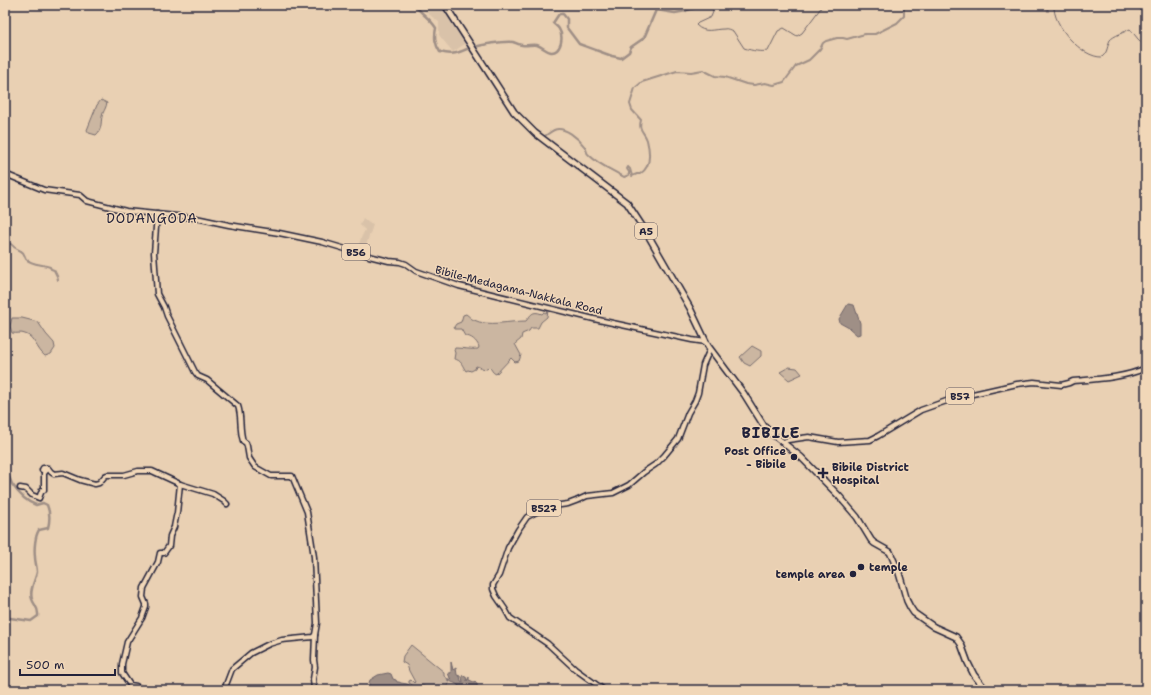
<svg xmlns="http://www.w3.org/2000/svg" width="1151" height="695" font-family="'Shantell Sans',sans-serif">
  <rect width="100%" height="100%" fill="#e9d0b3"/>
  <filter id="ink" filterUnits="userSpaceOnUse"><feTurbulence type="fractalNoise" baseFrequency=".025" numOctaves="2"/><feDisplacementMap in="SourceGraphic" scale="8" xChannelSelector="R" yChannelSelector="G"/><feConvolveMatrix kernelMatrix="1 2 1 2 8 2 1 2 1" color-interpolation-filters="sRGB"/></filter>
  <g filter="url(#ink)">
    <g fill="#d9c2a9">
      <polygon points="417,5 442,5 466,43 453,52 439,35 439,22"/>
      <polygon points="363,218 369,223 373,225 364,251 357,250 361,238 365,230 360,225"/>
    </g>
    <g fill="#cbb6a1" stroke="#766c6e">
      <path d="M101,100L107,103C106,107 105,109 103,113C100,121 103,129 96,135L89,133L87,130L97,105Z"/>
      <path d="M548,310L547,317L541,322L538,328H531L529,331L522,334L521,339L515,344L521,355L519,361L515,362L511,358L496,374C492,373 492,369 489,367L487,369C483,369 480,367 476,366L475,369L471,371L468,370L466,371C462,366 462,360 454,359L455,353L454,350L455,348C463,348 471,350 478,349L479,347C477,341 471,336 465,336L461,329H455L454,327L456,324L461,322L463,315L466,314C469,316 471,319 474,320C488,327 510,321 526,321C531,315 532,310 542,314L544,312L546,313Z"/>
      <path d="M12,318H22L38,322L46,334L54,343L55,348L51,354L45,356C37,350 34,336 25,334C21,332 17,334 12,333L10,326Z"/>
      <polygon points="752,346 761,351 761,356 750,366 744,363 740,357"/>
      <polygon points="789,367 797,368 802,374 789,380 780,372"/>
      <path d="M411,645L444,672V676C445,677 447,678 448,679C451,683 447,687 445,690H425L424,686H414L409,683V681L411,680L414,683L415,682L409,671L407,665L402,662L403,656Z"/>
    </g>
    <g fill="#9f8f86" stroke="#6d6368">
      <polygon points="848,304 854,305 860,323 860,334 857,335 849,328 840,323 839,319"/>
      <path d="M451,662L453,670L456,668L457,675L460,676L461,681L463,682L462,677L463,675L465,677H466L467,681L469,677V680L474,682L475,681C478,684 477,686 477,690H456L458,687H459V686C456,683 452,682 448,681V679H451L450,678L448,673H451Z"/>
      <polygon points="388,673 391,674 393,679 396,680 397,682 399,682 401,683 407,684 415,688 423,688 424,690 371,690 369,683 370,680 378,675"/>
    </g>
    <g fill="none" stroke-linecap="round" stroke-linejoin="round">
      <g stroke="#6d6368" stroke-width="1">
        <path d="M712,5L713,12L711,17L698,23L696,25C705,34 713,29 724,29C727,28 730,30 733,31L744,48C753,51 760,52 768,51L778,31L784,28L797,36L802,33L823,5"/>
        <path d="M1054,5C1052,25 1082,58 1102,57C1108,52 1107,46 1110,40C1113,36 1125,32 1130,29L1138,39L1142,43L1146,41"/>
        <polyline points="686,11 697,8 701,5"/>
      </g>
      <g stroke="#9f8f86" stroke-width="2">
        <polyline points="1045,5 1047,8 1048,11"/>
        <path d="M543,137C547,135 550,132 554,130C564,125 579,139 585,147C587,150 586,153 589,155C599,165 612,170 624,177L629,175V172L627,169L628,167L630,169L632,176L637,174H640C652,167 650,152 647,140C644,131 638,131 641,120L632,110L630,104L635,88L642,82L677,71L691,72L703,70L715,76L725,77L746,84L754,85L765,83L774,85L784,82L796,66L809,60L820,49L823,43L826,41L837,38H843L847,39L865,34H875L897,23L904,16V5"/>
        <path d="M5,246L8,244H11C14,248 17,249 21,251C25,253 24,256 26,259C32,265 42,264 50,267L51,269L54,270L57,276L58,280"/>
      </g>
      <g stroke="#9f8f86" stroke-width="2.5">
        <path d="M415,5C421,14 430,18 436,28C434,38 435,44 440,52C455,56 458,52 470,48C482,45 501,41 513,42C516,43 519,45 522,45C527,46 532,44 537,45C544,47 550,56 557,50C562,45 563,35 559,29C558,27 555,25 553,23L559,14H563L567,19V28L579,44L612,56L621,58L629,52L631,47L644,38L656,10L675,13L686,11"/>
        <path d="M5,469C8,474 10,479 12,484C18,493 27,502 36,505L43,503L47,505C50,512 50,520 48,528L39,530C35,536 34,549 35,557C35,562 37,567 37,572C35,581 29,590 32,599C34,606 39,607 38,616L31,621L10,618L5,619"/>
      </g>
      <defs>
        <g id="major">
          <polyline points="5,174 44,190 80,195 87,201 126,211 196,218 229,225 279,233 322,242 369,256 389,261 400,262 406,264 416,271 459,286 594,319 692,340 706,342"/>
          <path d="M157,214L154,253L157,294L164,307L167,316L195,372L198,376L207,380L238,406C242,417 239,429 243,441L246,443L247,446L249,458L255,467L271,476H292L307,512L314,557L317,623L315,635L314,660L315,667L313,679L314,690"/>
          <path d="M783,442L788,440L809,437L838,442L870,440L878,436L921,410L955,398L1017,384L1034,382L1061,385L1069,383L1073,381C1098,379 1123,378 1146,368"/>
          <polyline points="20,488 26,489 32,495 39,498 42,490 44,490 44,473 46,471 42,470 43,468 48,468 51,472 54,474 63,473 80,480 95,484 99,483 105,476 107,475 124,475 138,471 152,471 180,484 213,494 224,501 227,504"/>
          <polyline points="143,690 136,686 130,685 122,673 122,664 127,642 142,618 146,607 146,604 143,597 144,588 158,562 160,553 164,553 169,546 170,536 174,527 176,517 177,513 180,484"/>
          <polyline points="224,690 232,669 251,653 269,644 282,640 313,637 315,635"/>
          <polyline points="604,690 575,669 548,644 510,618 505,609 496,596 493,589 493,585 499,575 508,548 518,530 527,517 546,507 568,504 576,501 587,496 613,493 629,485 644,472 656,464 664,456 678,439 688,413 695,401 698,393 703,365 710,349"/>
        </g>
        <polyline id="highway" points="445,5 514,112 535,133 627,203 648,235 690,308 708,346 744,394 764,426 771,433 801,457 839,496 857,517 871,540 874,543 890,552 899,573 907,601 910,607 914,613 934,627 956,637 961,644 968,663 974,675 986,690"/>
      </defs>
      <use href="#major" stroke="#22223b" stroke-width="7"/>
      <use href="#highway" stroke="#22223b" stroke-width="8"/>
      <use href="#major" stroke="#f1d7b8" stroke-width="4"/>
      <use href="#highway" stroke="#f1d7b8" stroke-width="5"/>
    </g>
  </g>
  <g fill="#22223b" stroke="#f1d7b8" stroke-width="1.5">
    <circle cx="794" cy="457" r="4"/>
    <path d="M821 467h4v4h4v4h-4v4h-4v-4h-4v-4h4z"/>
    <circle cx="861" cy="567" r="4"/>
    <circle cx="853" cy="574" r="4"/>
  </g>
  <g text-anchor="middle" stroke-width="3" stroke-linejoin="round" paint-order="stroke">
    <g fill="#f1d7b8" stroke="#605860" stroke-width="1">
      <rect x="635" y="223" width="22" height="16" rx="3"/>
      <rect x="342" y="244" width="28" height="16" rx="3"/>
      <rect x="946" y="388" width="28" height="16" rx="3"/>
      <rect x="527" y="500" width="34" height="16" rx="3"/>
    </g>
    <g font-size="10" font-weight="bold" fill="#22223b">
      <text x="646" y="235">A5</text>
      <text x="356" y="256">B56</text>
      <text x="960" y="400">B57</text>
      <text x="544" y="512">B527</text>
    </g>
    <g font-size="11" fill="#22223b" stroke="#f1d7b8">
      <text transform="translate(519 290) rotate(14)" y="4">Bibile-Medagama-Nakkala Road</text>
    </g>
    <g font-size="11" font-weight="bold" fill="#22223b" stroke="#f1d7b8" text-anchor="end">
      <text x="786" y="455">Post Office<tspan x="786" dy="13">- Bibile</tspan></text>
      <text x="832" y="471" text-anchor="start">Bibile District<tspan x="832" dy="13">Hospital</tspan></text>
      <text x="869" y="571" text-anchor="start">temple</text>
      <text x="845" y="578">temple area</text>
    </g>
    <g font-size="13" letter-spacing="1" fill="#22223b" stroke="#f1d7b8">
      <text x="152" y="223">DODANGODA</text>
    </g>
    <g font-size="15" font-weight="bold" letter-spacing="1" fill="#22223b" stroke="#f1d7b8">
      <text x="771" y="438">BIBILE</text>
    </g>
  </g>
  <rect width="1151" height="695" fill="none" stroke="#f1d7b8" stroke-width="20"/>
  <rect x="10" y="10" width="1131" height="675" fill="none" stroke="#22223b" stroke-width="1.5" filter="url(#ink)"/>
  <path d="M20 669v6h95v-6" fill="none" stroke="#22223b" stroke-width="2"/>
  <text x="26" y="669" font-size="12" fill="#22223b" stroke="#f1d7b8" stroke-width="3" paint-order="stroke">500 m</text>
</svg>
